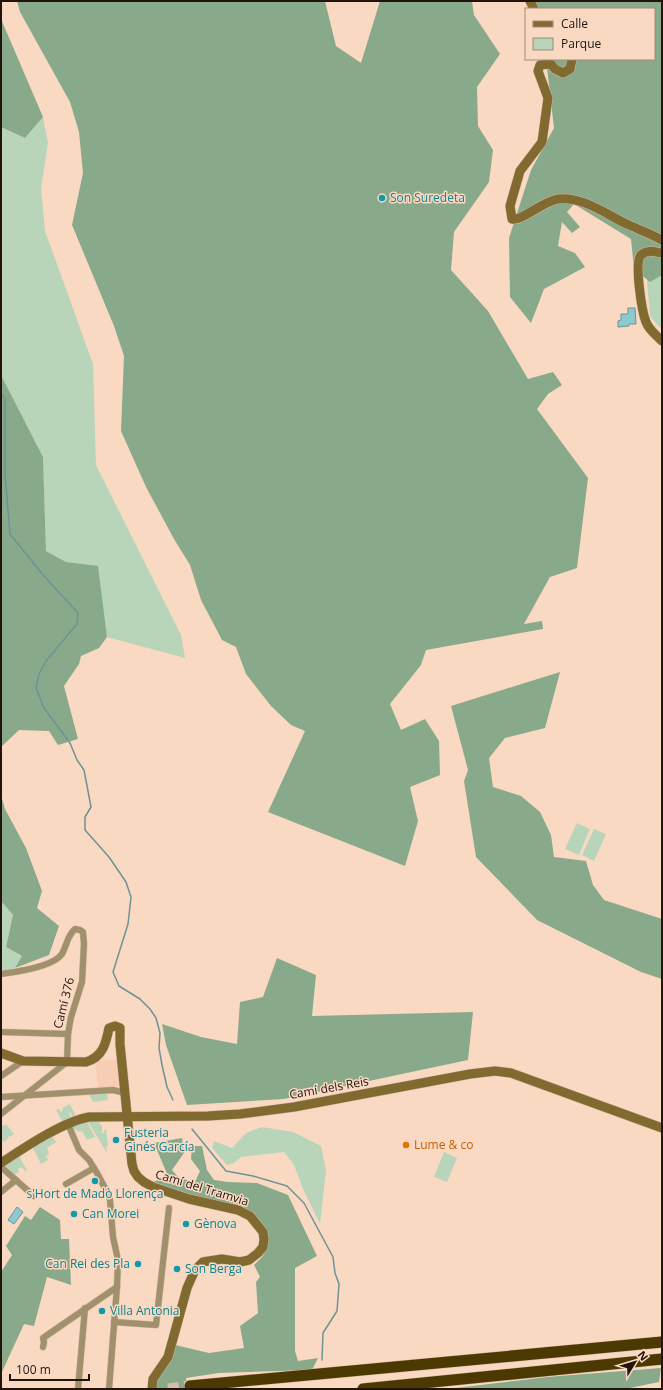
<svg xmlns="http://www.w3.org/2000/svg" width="663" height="1390" font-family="'Open Sans',sans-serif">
  <rect width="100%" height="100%" fill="#fad9c3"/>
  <polygon fill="#f7ceb4" points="119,1059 121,1086 98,1088 95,1061"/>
  <g fill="#b8d5b9">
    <polygon points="43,117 48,143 41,188 45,231 93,364 96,465 181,635 185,658 107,637 97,567 66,562 46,551 43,457 1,375 1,127 25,138"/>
    <polygon points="659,272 662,272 662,330 650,316 647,281"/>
    <polygon points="577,823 590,829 579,855 565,849"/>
    <polygon points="594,829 606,834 594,861 582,855"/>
    <polygon points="1,901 13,915 6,947 22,956 15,968 1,971"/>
    <polygon points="89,1094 107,1094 108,1100 93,1102"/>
    <polygon points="70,1104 76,1117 73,1119 70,1112 69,1113 72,1119 63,1123 56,1110 59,1109 61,1112 63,1110 62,1108"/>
    <polygon points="86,1120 95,1137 87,1140 82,1131 78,1132 76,1129 73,1131 71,1127"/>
    <polygon points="87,1120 99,1120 100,1125 102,1125 102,1133 104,1133 104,1130 106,1129 108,1146 106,1146 107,1153"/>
    <polygon points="1,1123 3,1126 6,1124 14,1134 10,1137 7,1135 9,1138 4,1142 2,1140 1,1141"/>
    <polygon points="262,1127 293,1132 321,1146 326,1170 320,1224 303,1189 294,1165 284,1152 241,1157 234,1163 227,1165 212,1148 214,1141 232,1148 246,1133"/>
    <polygon points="52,1136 56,1142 47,1148 49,1154 46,1156 48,1160 41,1164 33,1148"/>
    <polygon points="444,1152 457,1158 447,1182 434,1177"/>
    <polygon points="19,1156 27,1170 25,1171 22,1167 18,1169 19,1172 14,1175 3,1164"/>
  </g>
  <g fill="#88aa8a">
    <polygon points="17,1 325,1 336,46 361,63 380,1 472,1 474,15 500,54 477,87 478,126 493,150 489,182 454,232 451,270 488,311 528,379 553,372 562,385 548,394 537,409 588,478 577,568 550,577 524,624 542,621 543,629 426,650 421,665 390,704 401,730 425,719 439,741 440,775 410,787 418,821 405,866 268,812 305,731 291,725 271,706 246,674 236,647 222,640 201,600 190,565 174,539 146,487 121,431 124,356 114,326 72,225 83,173 79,132 70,102 20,12"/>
    <polygon points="535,1 662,1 662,275 650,282 634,269 631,239 574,204 567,212 580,227 572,233 562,222 558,246 575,253 585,267 544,289 531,323 510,297 509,238 531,170 554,128 546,59 654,59 654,9 538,9"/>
    <polygon points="1,19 43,117 25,138 1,127"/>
    <polygon points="1,375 43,457 46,551 66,562 98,566 107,637 99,648 81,656 79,664 64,686 78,739 58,745 49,731 19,730 1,747"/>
    <polygon points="560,672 545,728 505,738 489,758 493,787 521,796 540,812 551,835 554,857 586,861 593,885 604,900 662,919 662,979 641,972 537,920 476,857 464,781 468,770 451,706"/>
    <polygon points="1,795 5,809 26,848 42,891 37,908 59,926 49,955 15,968 22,956 6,947 13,915 1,901"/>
    <polygon points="277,958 316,975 312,1016 473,1012 468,1060 284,1099 187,1105 166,1045 162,1024 201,1037 237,1044 240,1002 263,997"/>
    <path d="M182,1138L184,1153L172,1170L179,1178L195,1182L200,1171L191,1159L192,1146H202L207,1170L214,1180L228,1182L257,1183L288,1195L317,1256L295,1268V1351L298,1361L318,1358L312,1370L219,1373L186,1378L188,1389H156C156,1376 169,1357 175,1345L209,1353L244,1348L240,1326L258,1313L256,1282L260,1277L254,1265L263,1256L267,1242L250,1213L236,1204L209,1201L153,1182L168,1176L154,1143Z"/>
    <polygon points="40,1207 60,1220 61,1239 69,1239 71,1285 47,1277 34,1326 24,1324 1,1374 1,1272 12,1255 6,1246 25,1216 31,1220"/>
    <polygon points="661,1368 659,1382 625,1389 447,1389 547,1377"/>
  </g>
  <g fill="#8fc9d0" stroke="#6e9396">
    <polygon points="628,308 635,308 636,324 629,324 629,326 618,327 618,321 621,320 621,314 628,314"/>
    <polygon points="17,1207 23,1212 14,1224 8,1220"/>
  </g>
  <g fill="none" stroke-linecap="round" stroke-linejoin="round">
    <g stroke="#6e9396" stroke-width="1.5">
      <polyline points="1,394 5,398 5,475 10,534 44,576 78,613 77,624 46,661 39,674 36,688 44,708 70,743 77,760 84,770 91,807 85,817 85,830 109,857 126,882 131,897 128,924 113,972 119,986 140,999 150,1009 156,1018 160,1033 159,1048 162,1065 167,1087 173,1100"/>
      <polyline points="192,1129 226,1171 253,1176 287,1186 304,1203 333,1257 335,1273 339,1284 337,1311 323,1333 322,1360"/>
    </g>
    <polyline stroke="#d9bba8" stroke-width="11" stroke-dasharray="11 5.5" stroke-linecap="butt" points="168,1389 190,1386"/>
    <defs>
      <g id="street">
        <path d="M1,974C16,972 53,967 62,954C67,945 67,936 75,929L80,930L83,932L84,944L82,982L71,1017L68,1034L67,1062L1,1114"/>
        <polyline points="1,1032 68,1034"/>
        <polyline points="1,1076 23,1061"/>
        <polyline points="1,1097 113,1090 125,1093"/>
        <polyline points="68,1124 79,1150 89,1160 97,1173 106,1190 110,1200 113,1237 118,1260 117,1287 109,1389"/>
        <polyline points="1,1167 34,1196"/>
        <polyline points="66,1184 94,1168"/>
        <polyline points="1,1192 16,1180"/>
        <polyline points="114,1322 156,1325 169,1208"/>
        <polyline points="43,1347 44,1342 43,1338 117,1287"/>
        <polyline points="78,1389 85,1308"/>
      </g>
      <g id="secondary">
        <polyline points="530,1 534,9"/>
        <path d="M572,59L570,69L563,73L555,69L551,64L540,65L538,71L548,98L542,142L520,171L510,206L512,219C521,222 543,201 558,199C583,196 607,215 629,225C640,230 651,234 662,240"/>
        <path d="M662,253C655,252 647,249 641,255C634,263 642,312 646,322C649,330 657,336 662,341"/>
        <path d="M1,1053L23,1061L86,1062C103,1057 106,1043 109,1028L115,1026L120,1028V1044L132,1164L134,1171L138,1177L144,1182L153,1187L189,1199L238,1210L250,1216L263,1232L264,1239L263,1247L258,1253L249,1260L240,1262L222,1259L209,1261L203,1262L195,1270L187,1288L168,1357L153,1379L152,1389"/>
        <path d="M1,1163C24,1148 62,1122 89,1117L208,1116L240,1114L294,1107L470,1074L495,1071L511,1073L662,1128"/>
      </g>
      <g id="highway">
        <polyline points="190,1386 662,1342"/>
        <polyline points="363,1389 662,1359"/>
      </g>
    </defs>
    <use href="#street" stroke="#d3b6a2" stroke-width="7"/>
    <use href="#secondary" stroke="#d3b6a2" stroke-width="10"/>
    <use href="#highway" stroke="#d3b6a2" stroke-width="12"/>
    <use href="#street" stroke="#a0916c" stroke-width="6"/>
    <use href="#secondary" stroke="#806a30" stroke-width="9"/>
    <use href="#highway" stroke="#4c3901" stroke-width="11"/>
  </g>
  <g fill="#0f9aa8" stroke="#fad9c3" stroke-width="1.5">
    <circle cx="382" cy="198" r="4"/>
    <circle cx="116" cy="1140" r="4"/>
    <circle cx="95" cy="1181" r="4"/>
    <circle cx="74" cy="1214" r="4"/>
    <circle cx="186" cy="1224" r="4"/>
    <circle cx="138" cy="1264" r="4"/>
    <circle cx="177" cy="1269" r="4"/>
    <circle cx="102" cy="1311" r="4"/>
  </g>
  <circle fill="#e8710a" stroke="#fad9c3" stroke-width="1.5" cx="406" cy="1145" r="4"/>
  <g text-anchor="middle" stroke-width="3" stroke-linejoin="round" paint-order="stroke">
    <g font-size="12" fill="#0d838f" stroke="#fad9c3" text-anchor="start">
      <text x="390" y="202">Son Suredeta</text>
      <text x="124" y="1137">Fusteria<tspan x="124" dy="14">Ginés García</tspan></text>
      <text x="95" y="1198" text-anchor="middle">s'Hort de Madò Llorença</text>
      <text x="82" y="1218">Can Morei</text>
      <text x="194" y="1228">Gènova</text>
      <text x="130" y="1268" text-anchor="end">Can Rei des Pla</text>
      <text x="185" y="1273">Son Berga</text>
      <text x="110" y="1315">Villa Antonia</text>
    </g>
    <g font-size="12" fill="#20140d" stroke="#fad9c3">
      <text transform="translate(64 1003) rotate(-76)" y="4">Camí 376</text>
      <text transform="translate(329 1088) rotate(-10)" y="4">Camí dels Reis</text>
      <text transform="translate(202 1188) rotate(17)" y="4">Camí del Tramvia</text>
    </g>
    <g font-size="12" fill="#c56008" stroke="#fad9c3" text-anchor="start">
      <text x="414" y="1149">Lume &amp; co</text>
    </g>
  </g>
  <rect width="663" height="1390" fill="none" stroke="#20140d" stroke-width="4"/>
  <rect x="525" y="8" width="130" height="52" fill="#fad9c3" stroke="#a38a7a"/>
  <rect x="533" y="21" width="20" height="6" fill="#806a30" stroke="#a38a7a"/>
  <text x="561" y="28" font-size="12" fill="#20140d">Calle</text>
  <rect x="533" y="38" width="20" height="12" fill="#b8d5b9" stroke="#a38a7a"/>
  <text x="561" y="48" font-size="12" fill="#20140d">Parque</text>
  <g transform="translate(635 1362) rotate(52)" stroke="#fad9c3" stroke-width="3" paint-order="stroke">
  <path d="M0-3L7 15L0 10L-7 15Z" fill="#20140d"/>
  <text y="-6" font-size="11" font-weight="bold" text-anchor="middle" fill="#20140d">N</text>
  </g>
  <path d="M10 1374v6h79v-6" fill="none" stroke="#20140d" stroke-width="2"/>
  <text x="16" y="1374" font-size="12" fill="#20140d" stroke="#fad9c3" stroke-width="3" paint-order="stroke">100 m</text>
</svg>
